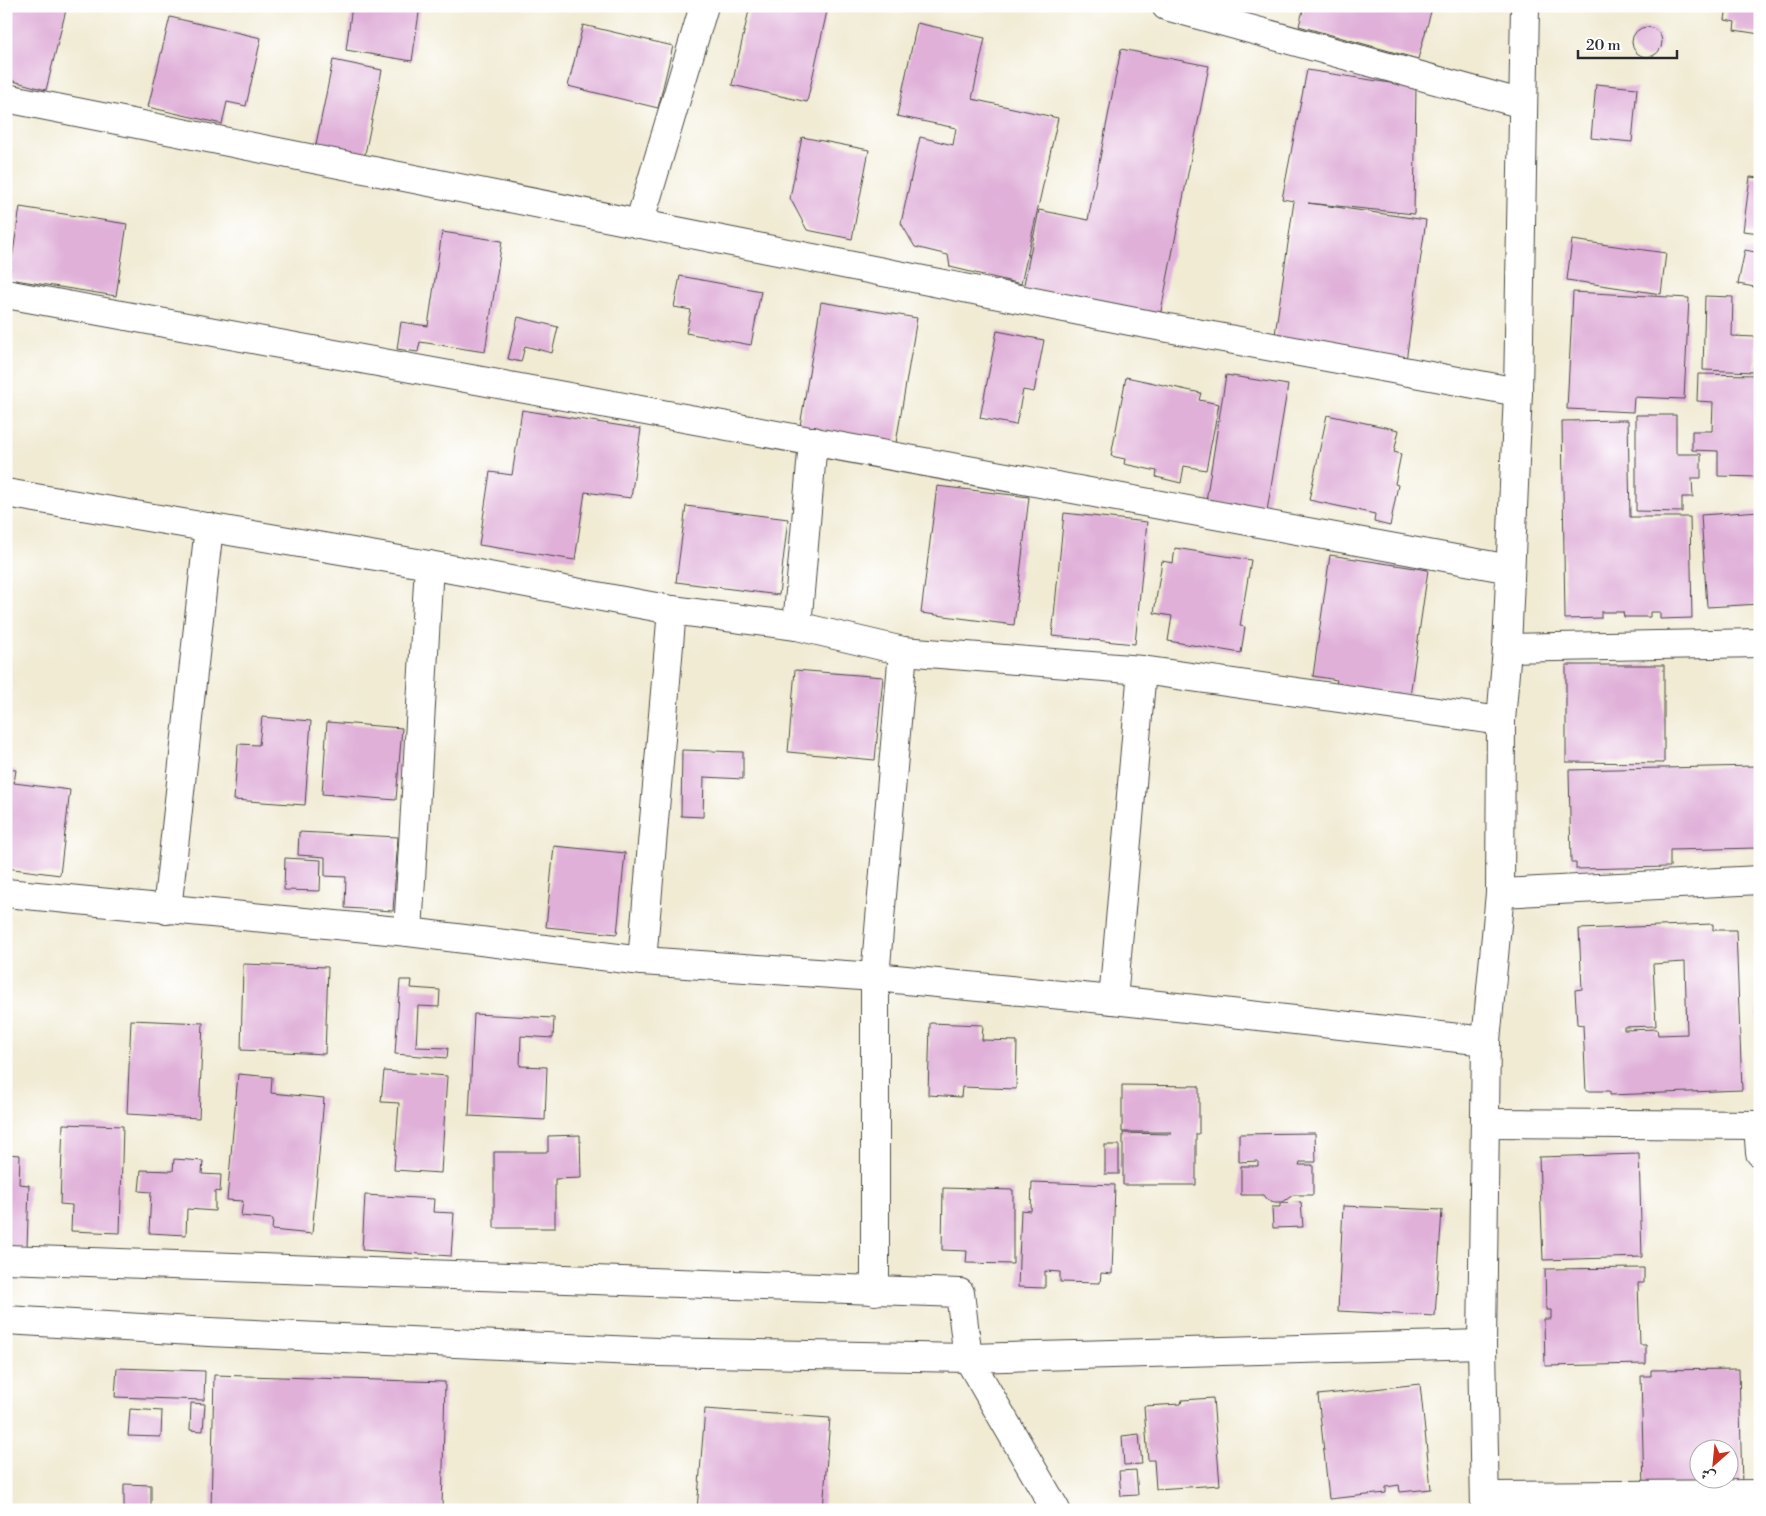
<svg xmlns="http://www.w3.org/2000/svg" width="1766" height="1516" font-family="'Libre Bodoni',Amiri,serif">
  <rect width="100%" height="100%" fill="#fff"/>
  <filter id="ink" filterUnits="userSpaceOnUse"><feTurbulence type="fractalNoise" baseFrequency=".02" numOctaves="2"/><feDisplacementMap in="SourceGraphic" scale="10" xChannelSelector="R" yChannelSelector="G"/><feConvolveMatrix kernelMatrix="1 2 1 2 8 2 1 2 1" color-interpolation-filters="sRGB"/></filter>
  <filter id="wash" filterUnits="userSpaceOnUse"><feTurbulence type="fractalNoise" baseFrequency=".0096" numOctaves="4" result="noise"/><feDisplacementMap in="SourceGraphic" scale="20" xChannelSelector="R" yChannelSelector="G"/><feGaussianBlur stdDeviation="1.12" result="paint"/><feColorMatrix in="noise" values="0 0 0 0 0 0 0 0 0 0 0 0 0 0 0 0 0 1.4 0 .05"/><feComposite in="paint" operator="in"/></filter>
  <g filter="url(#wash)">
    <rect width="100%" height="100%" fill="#f1ebd4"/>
    <g id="blocks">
      <g fill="#e0b0d9" fill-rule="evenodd">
        <polygon points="6,6 67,6 46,90 6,79"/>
        <polygon points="352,6 420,6 412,61 346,50"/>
        <polygon points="750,6 808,6 827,11 807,102 732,85"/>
        <polygon points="1304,6 1426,6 1432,8 1418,59 1299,26"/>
        <polygon points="1727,6 1760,6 1760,34 1734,30 1735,22 1725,20"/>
        <polygon points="170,17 261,38 246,106 227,102 222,124 148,107"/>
        <polygon points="917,23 985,38 972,99 1058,118 1021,284 950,267 948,255 915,247 901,223 920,137 953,145 956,128 897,116"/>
        <polygon points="583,25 673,46 658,108 568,86"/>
        <circle cx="1647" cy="42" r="15"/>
        <polygon points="1121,49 1209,66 1160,316 1023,289 1039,210 1088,220"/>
        <polygon points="333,60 382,70 364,159 315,149"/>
        <polygon points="1307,70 1416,87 1414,214 1308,203 1426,220 1406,361 1274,342 1294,201 1282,199"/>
        <polygon points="1596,84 1637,88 1632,142 1591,138"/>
        <polygon points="802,137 869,150 852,239 807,230 790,198"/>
        <polygon points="1750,177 1760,178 1760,233 1743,231"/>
        <polygon points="20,207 127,224 116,296 9,279"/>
        <polygon points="442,232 502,241 485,352 420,342 418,352 397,349 401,322 428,326"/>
        <polygon points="1572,240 1666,253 1661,294 1567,280"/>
        <polygon points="1745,250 1760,253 1760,288 1738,284"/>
        <polygon points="680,276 761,291 751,345 686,333 691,310 674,307"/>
        <polygon points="1573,292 1689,298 1684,399 1634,397 1633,412 1567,409"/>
        <polygon points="1705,296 1733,297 1732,336 1756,337 1755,372 1703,370"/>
        <polygon points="821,302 917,318 896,443 800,426"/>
        <polygon points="518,317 558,327 552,353 525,346 521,362 508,359"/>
        <polygon points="997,331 1044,340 1034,392 1023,390 1016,425 980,418"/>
        <polygon points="1757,364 1760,364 1760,477 1718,476 1718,451 1692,450 1692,431 1712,431 1713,402 1697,401 1698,374 1757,375"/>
        <polygon points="1226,375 1288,385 1267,511 1206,501"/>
        <polygon points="1126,377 1201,393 1199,400 1219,404 1206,470 1184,466 1181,483 1156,477 1157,471 1124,464 1125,459 1111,456"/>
        <polygon points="522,410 641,429 631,498 585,492 575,560 479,545 490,472 512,475"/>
        <polygon points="1327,415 1399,430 1394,452 1401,454 1395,484 1398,485 1390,526 1374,522 1375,514 1309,500"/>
        <polygon points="1636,415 1676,415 1676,454 1701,454 1701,478 1692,478 1693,497 1682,497 1682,512 1636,511"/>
        <polygon points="1628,420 1630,517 1690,517 1692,618 1660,619 1660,612 1650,612 1650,617 1624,617 1623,612 1601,612 1601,618 1565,619 1562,421"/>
        <polygon points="937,486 1029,497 1014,625 921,613"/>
        <polygon points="686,506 788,519 779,595 676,582"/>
        <polygon points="1760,511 1760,604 1707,607 1701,515"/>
        <polygon points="1064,513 1147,522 1135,644 1052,636"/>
        <polygon points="1175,548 1251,560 1240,626 1245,627 1241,653 1168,641 1172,616 1154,613 1162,561 1173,563"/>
        <polygon points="1330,555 1428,570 1410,696 1336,685 1337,680 1313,676"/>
        <polygon points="1566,665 1664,665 1664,763 1566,762"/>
        <polygon points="795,670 883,677 875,760 788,752"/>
        <polygon points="262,717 311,721 305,805 234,800 238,744 259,745"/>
        <polygon points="327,722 402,728 396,800 322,794"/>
        <polygon points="682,750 743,752 743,779 704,777 703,817 681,816"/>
        <polygon points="1756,766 1758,848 1670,850 1670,867 1576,869 1576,863 1571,863 1569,770"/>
        <polygon points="6,769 16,770 14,783 70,790 60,875 6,868"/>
        <polygon points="299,832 398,837 393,911 345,908 346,877 325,876 325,857 298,855"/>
        <polygon points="554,846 625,853 617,934 546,927"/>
        <polygon points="285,858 321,860 320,891 284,890"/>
        <path d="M1713,924V930H1736L1742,1090L1610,1095V1091H1586L1583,1025L1577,1024L1575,990L1582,989L1579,929ZM1685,962L1687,1034L1658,1035L1657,1029L1624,1030V1027L1656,1026L1653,964Z"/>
        <polygon points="243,964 328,967 325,1054 241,1050"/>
        <polygon points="400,980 412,980 411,988 440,990 439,1007 418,1006 416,1047 448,1048 447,1058 395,1054"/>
        <polygon points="1757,1007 1760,1007 1760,1037 1758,1037"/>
        <polygon points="474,1014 554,1018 553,1038 521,1036 520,1066 547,1067 545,1120 469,1116"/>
        <polygon points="131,1020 203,1023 199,1118 127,1114"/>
        <polygon points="930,1023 983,1025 982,1040 1017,1041 1016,1089 962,1087 961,1097 928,1095"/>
        <polygon points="384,1071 447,1076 441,1173 394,1170 399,1103 381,1102"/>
        <polygon points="238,1074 272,1077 271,1093 324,1098 312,1234 272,1230 273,1219 241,1216 243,1201 227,1200"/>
        <polygon points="1122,1085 1199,1086 1199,1134 1196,1134 1196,1185 1123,1185 1123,1133 1171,1134 1171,1132 1122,1132"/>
        <polygon points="63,1124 123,1126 120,1233 71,1231 72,1205 60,1204"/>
        <polygon points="1315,1133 1316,1162 1300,1162 1299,1165 1313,1165 1313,1195 1293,1195 1283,1202 1274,1202 1266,1199 1263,1195 1241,1195 1241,1166 1258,1166 1258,1161 1239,1162 1239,1134"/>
        <polygon points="580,1135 581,1178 555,1179 555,1228 494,1228 494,1152 548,1152 548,1136"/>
        <rect x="1105" y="1145" width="14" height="29"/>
        <polygon points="6,1154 20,1155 19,1184 29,1185 27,1248 6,1248"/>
        <polygon points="1639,1154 1642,1257 1543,1260 1539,1157"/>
        <polygon points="174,1159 203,1161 202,1174 221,1175 220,1192 215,1191 215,1211 187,1209 186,1235 149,1233 151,1192 139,1191 141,1170 173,1171"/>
        <polygon points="1032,1182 1115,1185 1112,1274 1101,1273 1100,1283 1060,1282 1060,1272 1045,1271 1045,1288 1018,1287 1021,1210 1031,1211"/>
        <polygon points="943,1188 1013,1190 1013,1264 966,1263 967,1251 942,1250"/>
        <polygon points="365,1195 434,1199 433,1212 454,1213 451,1256 362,1250"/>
        <polygon points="1301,1202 1303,1227 1273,1228 1272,1207 1280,1207 1280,1203"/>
        <polygon points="1343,1206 1442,1210 1435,1316 1338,1311"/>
        <polygon points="1644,1268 1644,1283 1638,1283 1640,1345 1646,1345 1646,1364 1545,1366 1544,1319 1551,1319 1551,1310 1546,1310 1545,1269"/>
        <polygon points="117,1368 205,1371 204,1400 115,1397"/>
        <path d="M1739,1369L1742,1486L1644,1488L1641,1376H1651V1370ZM1698,1448H1728V1478H1698Z"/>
        <polygon points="214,1375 445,1382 442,1510 211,1510"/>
        <polygon points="1420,1384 1431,1489 1400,1492 1399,1485 1386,1487 1386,1493 1329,1499 1318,1395"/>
        <polygon points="1213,1398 1220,1485 1156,1489 1154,1460 1148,1460 1144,1406 1181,1404 1182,1400"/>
        <polygon points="191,1403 205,1404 203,1431 190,1430"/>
        <polygon points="130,1409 162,1411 161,1437 128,1436"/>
        <polygon points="705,1409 830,1418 823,1510 697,1510"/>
        <polygon points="1139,1434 1142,1464 1124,1465 1122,1436"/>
        <polygon points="1136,1470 1138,1495 1121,1496 1119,1471"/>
        <polygon points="124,1484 151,1485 151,1510 124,1510"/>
      </g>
    </g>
  </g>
  <g filter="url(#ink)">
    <use href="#blocks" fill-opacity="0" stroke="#494844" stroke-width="1"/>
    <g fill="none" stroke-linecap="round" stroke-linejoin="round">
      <defs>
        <g id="minor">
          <polyline points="1166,6 1523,104"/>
          <polyline points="6,98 1130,321 1518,392"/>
          <polyline points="639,224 704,6"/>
          <polyline points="6,294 1510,569"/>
          <polyline points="6,493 429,565 672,610 797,626 903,651 1142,670 1501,721"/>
          <polyline points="797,626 813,441"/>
          <polyline points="1507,648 1760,643"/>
          <polyline points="6,893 408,932 642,961 875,977 1113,1000 1486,1041"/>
          <polyline points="1500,893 1760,880"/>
          <polyline points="167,910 209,527"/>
          <polyline points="408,932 429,565"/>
          <polyline points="642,961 672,610"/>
          <polyline points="1113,1000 1142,670"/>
          <polyline points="1485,1123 1760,1125"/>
          <polyline points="1758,1125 1760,1153"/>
          <polyline points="6,1259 960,1293 968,1358 657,1352 209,1332 6,1320"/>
          <polyline points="875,1291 875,977 903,651"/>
          <polyline points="1485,1496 1760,1494"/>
          <polyline points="1056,1510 968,1358 1482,1344"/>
        </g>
        <polyline id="tertiary" points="1485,1510 1482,1344 1486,1041 1500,893 1501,721 1507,648 1518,392 1525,6"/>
      </defs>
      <use href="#minor" stroke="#494844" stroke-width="30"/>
      <use href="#tertiary" stroke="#494844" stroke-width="30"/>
      <use href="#minor" stroke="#fff" stroke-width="28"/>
      <use href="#tertiary" stroke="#fff" stroke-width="28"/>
    </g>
  </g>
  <rect width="1766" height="1516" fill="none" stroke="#fff" stroke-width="25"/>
  <g transform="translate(1714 1464) rotate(207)"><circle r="24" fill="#ffffff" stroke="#aaaaaa"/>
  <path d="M0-4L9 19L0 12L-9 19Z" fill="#c8321e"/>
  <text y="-8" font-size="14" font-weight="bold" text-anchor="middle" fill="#2b2b2b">ش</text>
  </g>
  <path d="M1578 50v8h99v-8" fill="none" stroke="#2b2b2b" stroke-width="2.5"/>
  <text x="1586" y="50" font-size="15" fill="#2b2b2b" stroke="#ffffff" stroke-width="4" paint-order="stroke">20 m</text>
</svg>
